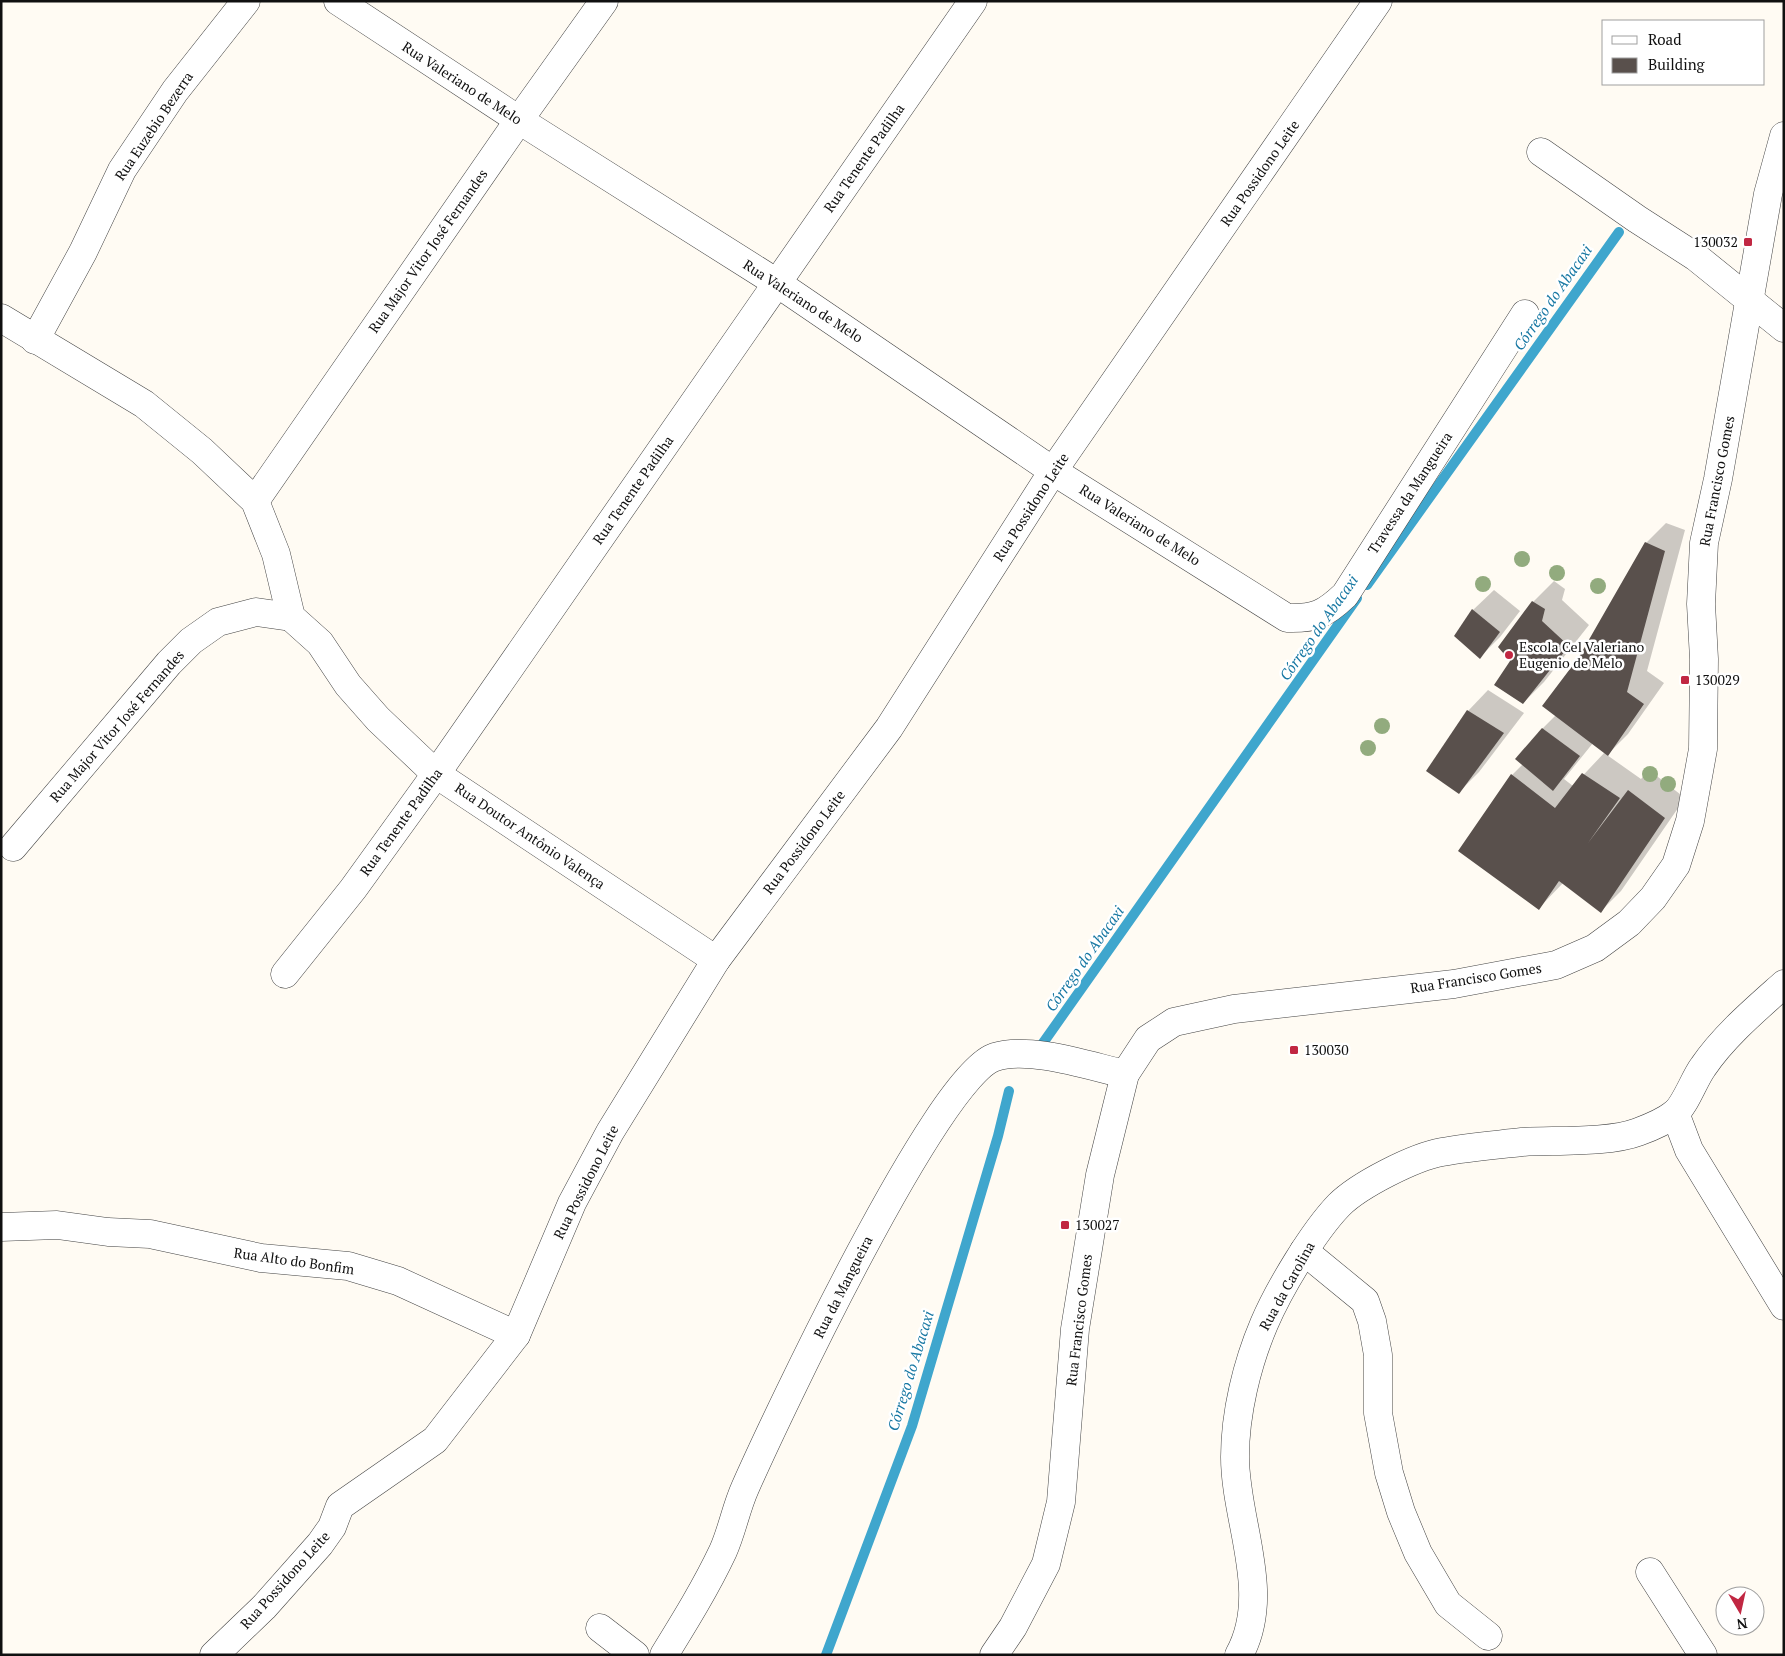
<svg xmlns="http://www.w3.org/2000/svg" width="1785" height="1656" font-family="'PT Serif',serif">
  <rect width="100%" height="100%" fill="#fffbf3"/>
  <g fill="#0003" fill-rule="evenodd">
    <path d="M1666,523L1685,530L1647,671L1664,683L1628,734L1607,755L1641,779L1649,770L1685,798L1621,891L1601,911L1563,883L1539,908L1512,775L1523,764L1543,728L1556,715L1580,658L1646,543ZM1593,743L1605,752L1573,786L1564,779Z"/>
    <polygon points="1554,581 1565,589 1562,600 1589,625 1544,682 1523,703 1512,661 1533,602"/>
    <polygon points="1494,590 1520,611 1500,637 1480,657 1473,610"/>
    <polygon points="1488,690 1524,713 1479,772 1458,793 1468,711"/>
  </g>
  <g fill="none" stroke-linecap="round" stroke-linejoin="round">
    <g stroke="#3fa6cd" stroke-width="10">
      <polyline points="1367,585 1619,232"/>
      <polyline points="1043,1043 1357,598"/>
      <polyline points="826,1655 912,1426 998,1136 1009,1091"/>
    </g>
  </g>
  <g fill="#59504c">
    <polygon points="1645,542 1665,551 1627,692 1644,704 1608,756 1542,706 1579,657"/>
    <polygon points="1532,601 1545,609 1542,621 1569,646 1523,704 1494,685 1510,661 1498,647"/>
    <polygon points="1472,609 1500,632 1480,659 1454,636"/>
    <polygon points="1467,710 1504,733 1459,794 1426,771"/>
    <polygon points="1542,728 1580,756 1553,791 1515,759"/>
    <polygon points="1582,773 1620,798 1588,843 1628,790 1665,818 1601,913 1559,881 1539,910 1458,851 1511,774 1555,808"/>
  </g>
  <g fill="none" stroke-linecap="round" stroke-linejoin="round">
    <defs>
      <g id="minor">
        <path d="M338,1L519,120L777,283L1053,471L1287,618C1315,619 1325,614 1345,595L1525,314"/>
        <polyline points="1541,152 1637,219 1696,257 1784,328"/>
        <polyline points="1,318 144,404 202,451 255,501 276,554 291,617 320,643 348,685 378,719 436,774 716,960"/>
        <polyline points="35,340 83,252 122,170 175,91 246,1"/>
        <polyline points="255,501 519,120 604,1"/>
        <polyline points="13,847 169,663 191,641 218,622 256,612 291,617"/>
        <polyline points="285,974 353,889 436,774 973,1"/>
        <polyline points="1675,1113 1689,1150 1784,1306"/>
        <polyline points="1,1227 57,1225 108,1232 150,1234 261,1258 348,1266 398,1281 516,1335"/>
        <polyline points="1304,1251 1365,1301 1372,1321 1378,1355 1378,1413 1389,1473 1401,1512 1418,1553 1448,1604 1488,1636"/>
        <polyline points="1650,1572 1703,1655"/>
        <polyline points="600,1628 635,1655"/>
        <polyline points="214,1655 264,1607 320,1544 332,1527 340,1506 435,1440 516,1335 572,1203 610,1132 716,960 889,728 1053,471 1378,1"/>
        <path d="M664,1655C685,1621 706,1587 723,1551C732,1531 736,1508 745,1488C775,1420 938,1074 995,1057C1030,1046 1089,1066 1125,1074"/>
        <polyline points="994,1655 1013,1627 1046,1564 1061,1502 1075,1329 1100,1175 1125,1074 1148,1039 1174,1022 1234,1009 1454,984 1556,965 1595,948 1629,923 1653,898 1676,865 1690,821 1703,749 1704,659 1701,604 1704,543 1718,479 1768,194 1784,136"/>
        <path d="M1239,1655C1273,1593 1235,1522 1235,1457C1235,1413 1247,1364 1264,1324C1279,1289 1313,1232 1339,1205C1359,1185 1414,1157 1442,1152C1468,1147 1496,1145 1522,1142C1555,1140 1609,1143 1638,1132C1649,1128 1665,1121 1674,1114C1685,1106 1694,1079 1703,1067C1724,1036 1756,1009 1784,984"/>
      </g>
    </defs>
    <use href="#minor" stroke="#434343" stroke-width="29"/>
    <use href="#minor" stroke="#fff" stroke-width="28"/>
  </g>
  <g fill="#92ab7e">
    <circle cx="1522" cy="559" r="8"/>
    <circle cx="1557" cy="573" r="8"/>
    <circle cx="1483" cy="584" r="8"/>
    <circle cx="1598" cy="586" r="8"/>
    <circle cx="1382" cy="726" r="8"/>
    <circle cx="1368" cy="748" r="8"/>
    <circle cx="1650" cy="774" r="8"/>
    <circle cx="1668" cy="784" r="8"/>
  </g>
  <g fill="#c12742" stroke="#fff" stroke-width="2">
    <rect x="1743" y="237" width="10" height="10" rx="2.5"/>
    <circle cx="1509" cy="655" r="5"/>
    <rect x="1680" y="675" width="10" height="10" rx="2.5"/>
    <rect x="1289" y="1045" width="10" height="10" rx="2.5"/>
    <rect x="1060" y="1220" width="10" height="10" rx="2.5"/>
  </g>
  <g text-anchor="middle" stroke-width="5" stroke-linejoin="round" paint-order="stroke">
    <g font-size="14" fill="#101010" stroke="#fff">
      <text transform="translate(462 83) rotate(33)" y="5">Rua Valeriano de Melo</text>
      <text transform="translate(154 126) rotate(-56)" y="5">Rua Euzebio Bezerra</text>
      <text transform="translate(864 158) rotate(-55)" y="5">Rua Tenente Padilha</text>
      <text transform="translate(1260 173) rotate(-55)" y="5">Rua Possidono Leite</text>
      <text transform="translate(428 251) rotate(-55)" y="5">Rua Major Vitor José Fernandes</text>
      <text transform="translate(803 301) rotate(33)" y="5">Rua Valeriano de Melo</text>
      <text transform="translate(1717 481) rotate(-79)" y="5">Rua Francisco Gomes</text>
      <text transform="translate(633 490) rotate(-55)" y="5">Rua Tenente Padilha</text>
      <text transform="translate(1410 493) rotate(-57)" y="5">Travessa da Mangueira</text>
      <text transform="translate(1031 507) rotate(-57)" y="5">Rua Possidono Leite</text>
      <text transform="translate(1140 525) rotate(32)" y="5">Rua Valeriano de Melo</text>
      <text transform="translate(117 726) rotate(-49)" y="5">Rua Major Vitor José Fernandes</text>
      <text transform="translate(401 822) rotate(-54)" y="5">Rua Tenente Padilha</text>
      <text transform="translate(530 836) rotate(34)" y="5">Rua Doutor Antônio Valença</text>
      <text transform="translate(804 842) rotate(-53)" y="5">Rua Possidono Leite</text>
      <text transform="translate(1476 978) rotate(-9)" y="5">Rua Francisco Gomes</text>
      <text transform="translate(586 1182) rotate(-63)" y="5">Rua Possidono Leite</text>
      <text transform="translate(294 1261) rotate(8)" y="5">Rua Alto do Bonfim</text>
      <text transform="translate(1287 1286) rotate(-61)" y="5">Rua da Carolina</text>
      <text transform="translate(843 1287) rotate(-63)" y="5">Rua da Mangueira</text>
      <text transform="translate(1079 1320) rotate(-83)" y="5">Rua Francisco Gomes</text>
      <text transform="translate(285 1580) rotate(-48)" y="5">Rua Possidono Leite</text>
    </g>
    <g font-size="14" fill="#101010" stroke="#fff" text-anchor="start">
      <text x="1738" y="247" text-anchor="end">130032</text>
      <text x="1519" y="652">Escola Cel Valeriano<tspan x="1519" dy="16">Eugenio de Melo</tspan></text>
      <text x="1695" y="685">130029</text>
      <text x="1304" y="1055">130030</text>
      <text x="1075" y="1230">130027</text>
    </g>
    <g font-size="15" font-style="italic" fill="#1878a3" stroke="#fff">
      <text transform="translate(1553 298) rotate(-55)" y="5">Córrego do Abacaxi</text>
      <text transform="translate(1319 628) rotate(-55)" y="5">Córrego do Abacaxi</text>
      <text transform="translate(1085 959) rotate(-55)" y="5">Córrego do Abacaxi</text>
      <text transform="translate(911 1371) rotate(-73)" y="5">Córrego do Abacaxi</text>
    </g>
  </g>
  <rect width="1785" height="1656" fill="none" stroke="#101010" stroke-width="5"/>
  <rect x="1602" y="20" width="162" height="65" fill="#ffffff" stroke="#9f9f9f"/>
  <rect x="1612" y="36" width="25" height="8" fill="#ffffff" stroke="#9f9f9f"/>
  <text x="1648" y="45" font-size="15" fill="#101010">Road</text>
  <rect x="1612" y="58" width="25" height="15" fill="#59504c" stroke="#9f9f9f"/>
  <text x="1648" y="70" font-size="15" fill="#101010">Building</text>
  <g transform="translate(1740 1611) rotate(171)"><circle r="24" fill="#ffffff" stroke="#9f9f9f"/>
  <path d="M0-4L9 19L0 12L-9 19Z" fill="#c12742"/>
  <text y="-8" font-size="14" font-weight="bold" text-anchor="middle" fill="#101010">N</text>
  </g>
</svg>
